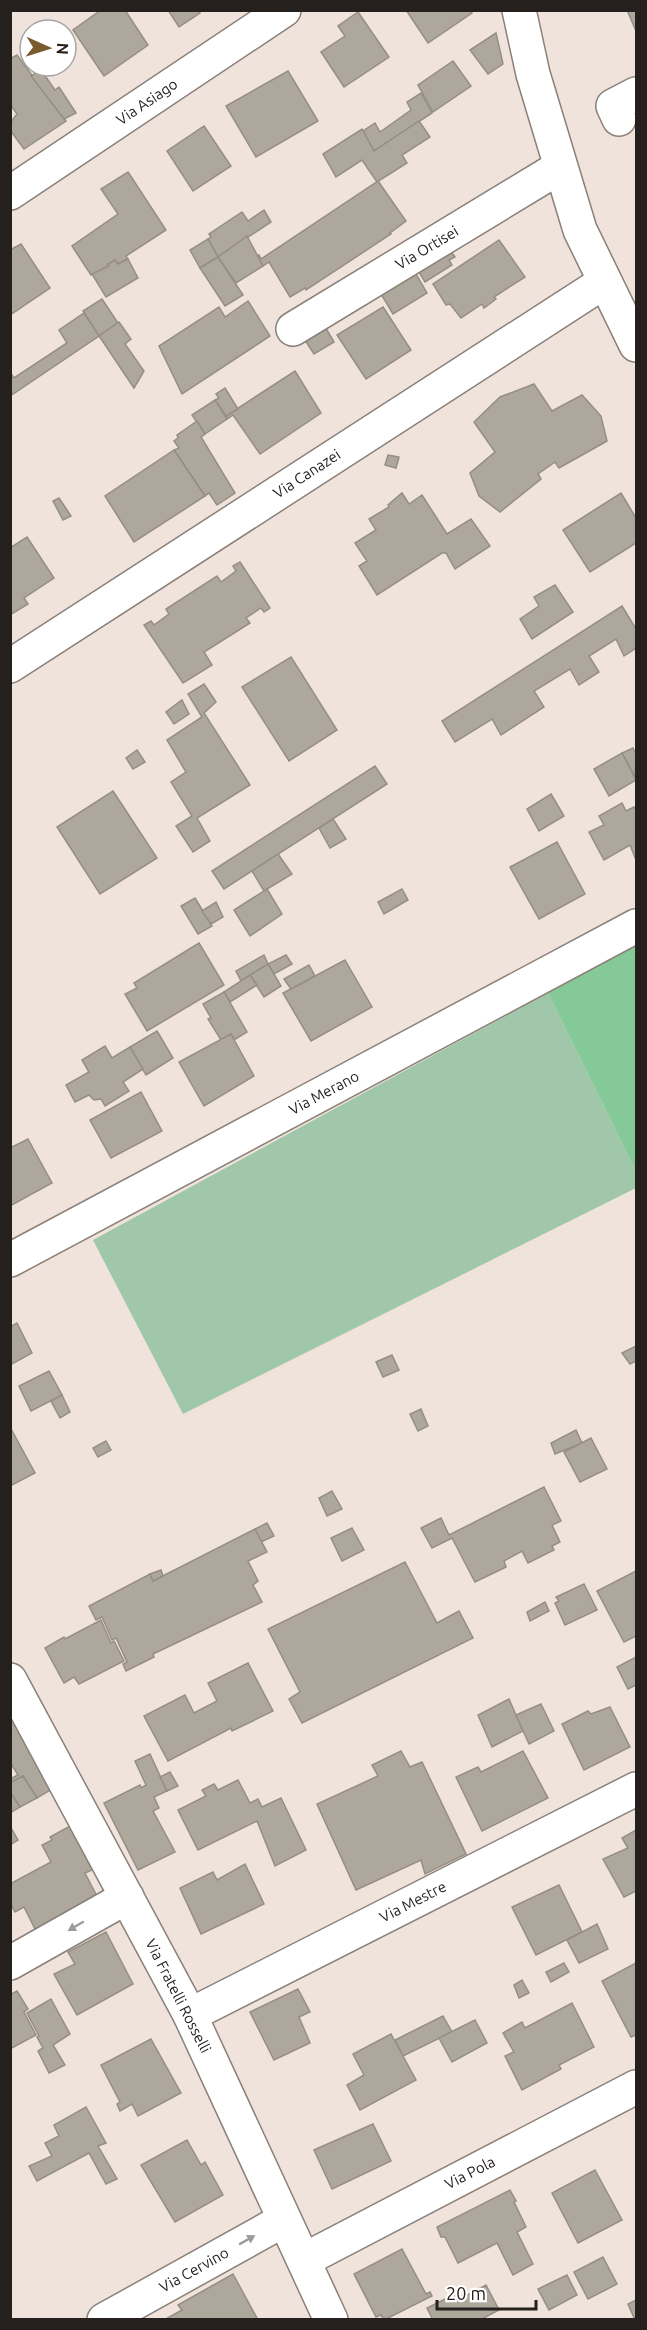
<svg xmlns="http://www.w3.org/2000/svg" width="647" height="2330" font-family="Ubuntu,sans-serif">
  <rect width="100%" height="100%" fill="#efe3db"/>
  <polygon fill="#a0c7a9" points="548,993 636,1171 636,1188 183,1414 93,1240"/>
  <polygon fill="#86c998" points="636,944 636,1171 548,993"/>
  <g fill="#aea79c" stroke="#958e84" stroke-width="1.5">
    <polygon points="101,10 125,10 148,45 104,76 73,30"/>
    <polygon points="168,10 198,10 200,13 179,27"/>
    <polygon points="406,10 470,10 472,13 428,43"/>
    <polygon points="627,10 636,10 636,31"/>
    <polygon points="358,12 389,57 344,87 321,52 345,36 338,26"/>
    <polygon points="496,33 503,64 488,74 470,50"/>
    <polygon points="17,55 66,121 24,149 10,130 10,123 17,114 10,104 10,59"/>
    <polygon points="453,61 471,86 433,112 418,85"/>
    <polygon points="41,70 55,90 59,87 76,113 64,119 31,76"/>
    <polygon points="288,71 318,121 256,157 226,106"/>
    <polygon points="421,93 432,113 374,151 363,131 375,123 380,132 411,110 407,102"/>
    <polygon points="419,121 430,137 402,155 407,163 377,182 362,160 336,177 323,154 362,129 374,151"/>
    <polygon points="204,126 231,166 193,191 167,151"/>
    <polygon points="128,172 166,230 126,256 128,259 118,264 115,260 108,264 109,266 91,275 72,246 118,214 101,189"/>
    <polygon points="378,181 406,221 390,233 391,234 306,290 305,288 290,297 269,262 263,266 256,256 259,255 261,259"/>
    <polygon points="264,210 271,222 218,257 208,239 211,237 209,234 242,212 248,221"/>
    <polygon points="247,236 263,266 236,283 218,257"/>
    <polygon points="208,239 218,257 200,268 190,250"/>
    <polygon points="499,240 525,277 494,297 496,299 484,308 482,304 461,318 450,304 446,305 433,284"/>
    <polygon points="21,244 50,288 10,315 10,250"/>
    <polygon points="447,246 455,257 449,260 452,265 425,282 416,267"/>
    <polygon points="218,257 243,295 225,306 200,268"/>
    <polygon points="128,259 138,278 106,297 92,274 109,266 108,264 115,260 118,264"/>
    <polygon points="412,267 427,293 393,314 378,289"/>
    <polygon points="102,299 118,323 99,336 83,311"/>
    <polygon points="248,301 270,336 182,394 159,346 219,307 225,317"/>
    <polygon points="383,307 411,350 366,379 337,335"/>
    <polygon points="84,313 99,336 10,396 10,372 14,378 67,343 59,330"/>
    <polygon points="119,322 131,339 125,344 144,371 134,388 99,336"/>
    <polygon points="324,325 334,342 314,354 303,337"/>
    <polygon points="295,371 321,413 260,454 233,415 227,419 226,416"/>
    <polygon points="534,384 552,411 582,395 601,416 607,441 559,468 555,462 538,474 541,479 500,512 479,496 470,473 495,452 474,422 500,397"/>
    <polygon points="225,388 238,409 226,416 215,400 219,398 216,394"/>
    <polygon points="215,400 227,419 205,434 192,415"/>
    <polygon points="197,421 205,434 201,437 235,493 217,505 209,493 205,496 174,450 179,448 174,441 178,438 177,435"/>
    <polygon points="174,450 205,496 134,542 105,496"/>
    <polygon points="388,455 399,457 396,468 385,465"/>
    <polygon points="402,493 409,504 422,495 447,534 471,519 490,546 455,569 446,553 442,553 377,595 359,566 367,561 355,543 376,530 369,519 389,507 388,505"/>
    <polygon points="621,493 636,518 636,543 590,572 563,530"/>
    <polygon points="59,498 71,516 63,520 53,501"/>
    <polygon points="27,537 54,578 24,598 28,604 10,615 10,548"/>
    <polygon points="240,562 270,608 264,612 261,608 246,618 250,623 204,652 212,665 183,683 144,625 151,621 154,625 169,614 166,609 217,576 221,582 236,571 233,566"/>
    <polygon points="555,585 573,612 532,639 520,619 539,606 534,597"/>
    <polygon points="622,606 636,629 636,648 624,656 616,639 589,656 599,672 579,685 570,669 534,691 544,707 501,735 492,719 455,742 442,721"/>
    <polygon points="291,657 337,730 289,761 242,687"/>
    <polygon points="204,684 216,702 204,713 250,785 197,818 210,841 193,852 176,826 192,816 171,782 186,772 167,740 202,717 188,694"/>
    <polygon points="182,700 189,714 174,724 166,712"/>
    <polygon points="633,748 636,754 635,777 622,753"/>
    <polygon points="137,750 145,762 133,769 126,758"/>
    <polygon points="622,753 636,780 609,796 594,769"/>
    <polygon points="375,766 387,784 224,889 212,871"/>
    <polygon points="113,791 157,858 100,894 57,827"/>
    <polygon points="551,794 564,816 539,831 527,809"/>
    <polygon points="622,803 626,811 634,807 636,810 636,860 630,845 604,860 589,832 604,825 599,816"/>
    <polygon points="333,819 346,839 330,848 319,828"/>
    <polygon points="557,842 585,894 539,919 510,867"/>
    <polygon points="278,854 292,874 264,891 252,871"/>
    <polygon points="267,889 282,914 250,936 234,910"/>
    <polygon points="402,889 408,900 384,914 378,902"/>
    <polygon points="195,898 212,926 198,934 181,906"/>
    <polygon points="216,902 223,917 211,924 202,911"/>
    <polygon points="199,943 224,985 147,1031 125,994 137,988 134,983"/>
    <polygon points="264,955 268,964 241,981 236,971"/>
    <polygon points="286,955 292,964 274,974 268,964"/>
    <polygon points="345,960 372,1007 311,1041 283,993"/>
    <polygon points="268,964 281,986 264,997 250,975"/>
    <polygon points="309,965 315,976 291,989 284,979"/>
    <polygon points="250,975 257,985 230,1002 224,992"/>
    <polygon points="224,992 247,1032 234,1040 231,1034 221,1040 208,1019 211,1018 203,1004"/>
    <polygon points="157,1031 173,1058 146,1075 130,1047"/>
    <polygon points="231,1034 254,1076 204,1106 179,1062"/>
    <polygon points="105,1046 112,1058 130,1047 143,1069 123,1082 129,1091 105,1106 101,1099 94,1100 89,1095 75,1102 66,1085 89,1072 82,1060"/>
    <polygon points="141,1092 162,1131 111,1158 90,1120"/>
    <polygon points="28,1139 52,1183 10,1206 10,1148"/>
    <polygon points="17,1323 32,1353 10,1365 10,1327"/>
    <polygon points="636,1346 636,1361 630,1364 622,1353"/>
    <polygon points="392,1355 399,1370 383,1377 376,1362"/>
    <polygon points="49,1371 62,1395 31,1411 19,1386"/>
    <polygon points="62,1395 70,1412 60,1418 51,1401"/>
    <polygon points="421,1409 428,1426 418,1431 410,1414"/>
    <polygon points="10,1427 35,1473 10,1486"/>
    <polygon points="576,1430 582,1443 555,1454 551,1443"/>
    <polygon points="591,1438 607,1469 580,1482 564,1452"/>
    <polygon points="106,1441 111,1450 98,1457 93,1448"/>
    <polygon points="544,1487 561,1521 552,1525 560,1542 552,1546 554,1550 528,1563 522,1551 504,1561 506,1567 475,1582 452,1538 432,1548 421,1528 441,1518 449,1535"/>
    <polygon points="332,1491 342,1509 327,1516 319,1498"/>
    <polygon points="267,1523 274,1536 261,1542 255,1529"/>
    <polygon points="352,1528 364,1550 342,1561 331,1538"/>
    <polygon points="255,1529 267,1552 248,1561 258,1581 253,1585 262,1602 153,1654 154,1657 126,1671 123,1664 127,1662 116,1638 112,1640 102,1617 96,1620 89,1606 150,1574 153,1581"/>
    <polygon points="405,1562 437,1623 459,1611 473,1638 302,1723 289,1699 300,1692 268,1629"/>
    <polygon points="161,1570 163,1576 153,1581 150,1574"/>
    <polygon points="636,1571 636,1636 624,1642 597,1591"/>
    <polygon points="584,1584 597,1610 565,1625 555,1603 559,1601 556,1597"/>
    <polygon points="545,1602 549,1611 530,1621 527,1612"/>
    <polygon points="101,1620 111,1643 114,1641 124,1661 79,1684 74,1677 64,1683 45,1648 64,1637 65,1639"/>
    <polygon points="636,1657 636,1685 628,1689 617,1667"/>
    <polygon points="248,1663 273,1711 232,1731 231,1728 168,1761 144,1716 185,1695 194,1713 217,1701 208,1683"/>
    <polygon points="509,1699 523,1731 492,1747 478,1715"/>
    <polygon points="10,1703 57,1786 37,1798 23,1776 10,1783 10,1779 18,1775 10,1762"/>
    <polygon points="541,1704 554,1731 529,1744 516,1715"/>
    <polygon points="610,1707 630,1747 584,1770 562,1724 588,1711 591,1714"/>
    <polygon points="401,1751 410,1767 422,1762 466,1854 425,1874 421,1860 356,1890 317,1804 378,1776 372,1765"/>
    <polygon points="523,1751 548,1798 482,1831 456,1777 478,1767 481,1772"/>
    <polygon points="150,1754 167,1791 154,1797 159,1808 153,1811 175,1852 138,1870 104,1803 140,1785 141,1788 146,1785 135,1761"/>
    <polygon points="170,1772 178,1786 167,1791 160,1777"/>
    <polygon points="23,1776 37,1798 20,1807 10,1792 10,1783"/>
    <polygon points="238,1780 250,1803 258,1799 262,1807 281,1798 306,1850 275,1866 257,1821 198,1850 178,1810 206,1796 202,1790 214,1784 218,1790"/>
    <polygon points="10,1792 20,1807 10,1813"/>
    <polygon points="81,1820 103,1865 85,1873 102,1906 36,1931 24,1907 15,1912 10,1903 10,1884 51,1862 42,1845 52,1840 50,1837"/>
    <polygon points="10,1826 18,1840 10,1845"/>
    <polygon points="636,1830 636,1891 624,1897 603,1859 628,1848 622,1838"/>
    <polygon points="245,1864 264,1904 201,1934 180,1888 213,1872 217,1880"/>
    <polygon points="559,1885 582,1932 536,1955 512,1907"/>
    <polygon points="597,1924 608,1949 579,1963 567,1940"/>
    <polygon points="106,1932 133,1984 77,2015 54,1974 75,1964 68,1952"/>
    <polygon points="564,1963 569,1972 551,1982 546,1972"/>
    <polygon points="636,1963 636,2035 631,2037 602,1981"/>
    <polygon points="522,1980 529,1993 519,1998 514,1985"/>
    <polygon points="298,1989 310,2012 299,2017 310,2043 274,2060 250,2012"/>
    <polygon points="17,1991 28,2009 24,2012 36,2035 10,2049 10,1995"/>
    <polygon points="51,1999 70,2034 53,2045 65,2065 49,2073 38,2051 43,2048 37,2037 39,2036 27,2013"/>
    <polygon points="572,2003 594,2047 559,2065 561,2069 522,2090 505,2056 514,2052 503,2033 522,2022 525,2028"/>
    <polygon points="443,2016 452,2032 403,2056 395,2040"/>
    <polygon points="475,2020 487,2043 452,2062 439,2038"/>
    <polygon points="391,2034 416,2080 360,2110 347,2085 364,2075 353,2054"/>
    <polygon points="151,2039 181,2093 138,2116 132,2104 120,2111 117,2104 120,2102 101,2065"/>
    <polygon points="86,2107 106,2143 98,2146 117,2179 106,2184 89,2153 37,2181 29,2166 52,2156 45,2143 59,2136 54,2125"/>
    <polygon points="373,2124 391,2161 332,2189 314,2150"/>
    <polygon points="187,2140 201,2165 205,2162 223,2195 175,2222 141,2165"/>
    <polygon points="595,2170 622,2220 578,2243 552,2193"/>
    <polygon points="510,2190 516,2201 514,2202 526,2227 517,2232 533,2264 513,2275 497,2243 458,2263 445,2237 441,2237 437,2227"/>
    <polygon points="402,2249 426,2294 430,2292 432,2296 384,2320 381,2315 376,2317 354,2274"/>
    <polygon points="603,2257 617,2284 588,2299 574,2272"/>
    <polygon points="233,2274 258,2320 164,2320 182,2310 178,2305"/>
    <polygon points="567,2275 577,2295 549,2310 538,2289"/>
    <polygon points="486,2285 499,2310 480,2320 433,2320 427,2308 459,2292 462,2298"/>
    <polygon points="636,2300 636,2320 635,2320 628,2304"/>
  </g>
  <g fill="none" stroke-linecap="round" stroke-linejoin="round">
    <defs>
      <g id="street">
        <polyline points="519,10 533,74 580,230 636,345"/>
        <polyline points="619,119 613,106 636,94"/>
        <polyline points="10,193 284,10"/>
        <polyline points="293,329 560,167"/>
        <polyline points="10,666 604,282"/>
        <polyline points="10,1260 636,926"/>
        <polyline points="10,1680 190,2015 331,2320"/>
        <polyline points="10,1963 127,1897"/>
        <polyline points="190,2015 636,1789"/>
        <polyline points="304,2260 636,2087"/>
        <polyline points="104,2320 284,2220"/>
      </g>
    </defs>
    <use href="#street" stroke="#8a8079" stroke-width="36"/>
    <use href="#street" stroke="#fff" stroke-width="33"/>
  </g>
  <defs><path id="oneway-solid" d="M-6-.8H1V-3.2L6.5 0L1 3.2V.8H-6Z" transform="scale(1.5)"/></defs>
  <g fill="#9d9b9a">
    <use href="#oneway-solid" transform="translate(76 1926) rotate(150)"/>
    <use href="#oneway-solid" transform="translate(247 2240) rotate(-29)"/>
  </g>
  <g text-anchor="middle" stroke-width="5" stroke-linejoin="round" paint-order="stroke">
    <g font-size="15" fill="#25201e" stroke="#fff">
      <text transform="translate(147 102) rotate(-34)" y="5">Via Asiago</text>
      <text transform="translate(427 248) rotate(-31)" y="5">Via Ortisei</text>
      <text transform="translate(307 474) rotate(-33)" y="5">Via Canazei</text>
      <text transform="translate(324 1093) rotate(-28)" y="5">Via Merano</text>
      <text transform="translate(413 1902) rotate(-27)" y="5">Via Mestre</text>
      <text transform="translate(178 1996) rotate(63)" y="5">Via Fratelli Rosselli</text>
      <text transform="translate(470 2173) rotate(-27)" y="5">Via Pola</text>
      <text transform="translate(194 2270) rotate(-29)" y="5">Via Cervino</text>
    </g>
  </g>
  <rect width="647" height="2330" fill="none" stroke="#25201e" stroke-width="24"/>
  <g transform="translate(48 48) rotate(93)"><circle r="28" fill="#ffffff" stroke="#a8a6a5" stroke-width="1.5"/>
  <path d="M0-4.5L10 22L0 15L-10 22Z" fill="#7a5b30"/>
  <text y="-9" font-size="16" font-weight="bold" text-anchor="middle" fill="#25201e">N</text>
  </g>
  <path d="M437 2300v9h99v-9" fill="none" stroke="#25201e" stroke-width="3"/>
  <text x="446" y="2300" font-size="18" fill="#25201e" stroke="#ffffff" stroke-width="4.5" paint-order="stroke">20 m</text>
</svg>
